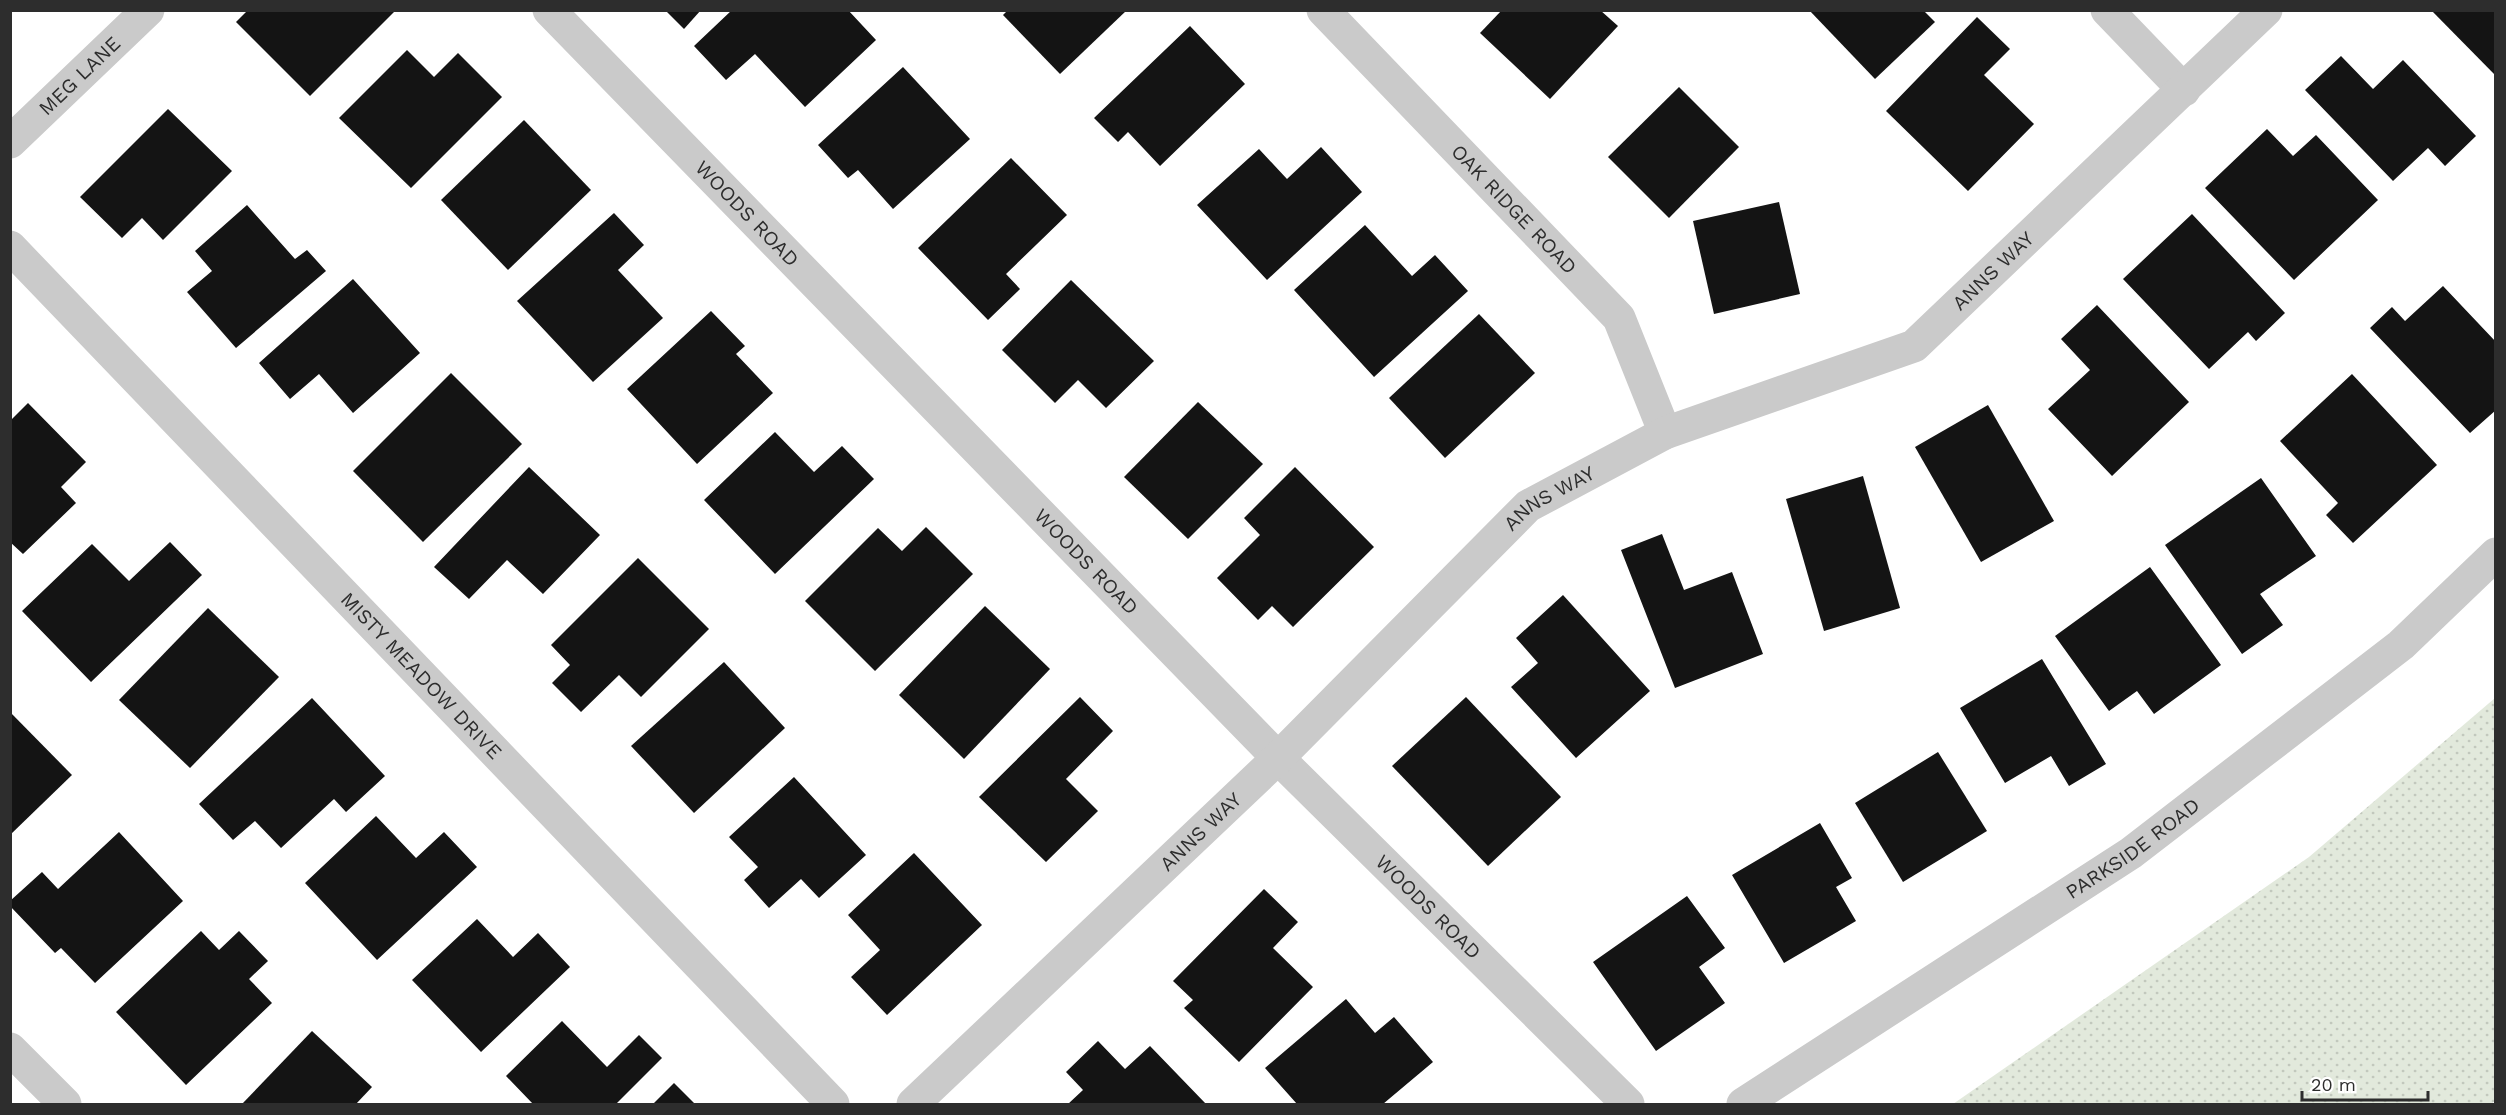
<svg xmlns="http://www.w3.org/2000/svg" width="2506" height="1115" font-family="'Work Sans',sans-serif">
  <defs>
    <pattern id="grass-dots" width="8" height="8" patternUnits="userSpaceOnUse" patternTransform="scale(1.5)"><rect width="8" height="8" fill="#e2e9dc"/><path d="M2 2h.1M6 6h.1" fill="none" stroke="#c2c8bd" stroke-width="1.8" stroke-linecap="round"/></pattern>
  </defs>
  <rect width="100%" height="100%" fill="#fff"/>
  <polygon fill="url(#grass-dots)" points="2495,698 2495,1101 2491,1104 1953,1104 2309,857"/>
  <g fill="#141414">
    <polygon points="248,10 396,10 310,96 236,22"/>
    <polygon points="665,10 701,10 684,29"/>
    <polygon points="732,10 848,10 876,40 805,107 755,54 726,80 694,46"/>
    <polygon points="1008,10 1127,10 1060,74 1003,15"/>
    <polygon points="1502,10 1600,10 1618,26 1550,99 1480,33"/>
    <polygon points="1809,10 1923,10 1935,22 1875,79"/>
    <polygon points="2431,10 2496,10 2496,76"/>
    <polygon points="1977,17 2010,49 1984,75 2034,124 1968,191 1886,111"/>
    <polygon points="1190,26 1245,84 1160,166 1128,132 1118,142 1094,118"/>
    <polygon points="407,50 434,77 458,53 502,97 411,188 339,118"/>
    <polygon points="2341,56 2373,89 2403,60 2476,136 2445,166 2428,148 2393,181 2305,90"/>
    <polygon points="903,67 970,139 893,209 858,170 848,178 818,145"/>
    <polygon points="1679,87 1739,147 1669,218 1608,157"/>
    <polygon points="168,109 232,171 163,240 142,218 122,238 80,197"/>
    <polygon points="524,120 591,190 508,270 441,200"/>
    <polygon points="2267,129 2293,156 2316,135 2378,200 2294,280 2205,188"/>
    <polygon points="1321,147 1362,192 1267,280 1197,205 1259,149 1287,179"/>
    <polygon points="1011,158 1067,215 1006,274 1020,289 988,320 918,248"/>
    <polygon points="1779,202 1800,294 1714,314 1693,221"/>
    <polygon points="247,205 295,259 307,250 326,271 236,348 187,292 212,271 195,251"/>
    <polygon points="614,213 644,245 618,270 663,318 593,382 517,301"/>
    <polygon points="2192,214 2285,313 2256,341 2248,332 2209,369 2123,279"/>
    <polygon points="1365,225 1412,276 1435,255 1468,291 1374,377 1294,290"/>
    <polygon points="353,279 420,353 353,413 319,374 290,399 259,363"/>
    <polygon points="1071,280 1154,361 1106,408 1078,380 1055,403 1002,350"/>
    <polygon points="2443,286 2496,342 2496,410 2470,433 2370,328 2392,307 2405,321"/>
    <polygon points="2097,305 2189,402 2112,476 2048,409 2090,370 2061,339"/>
    <polygon points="711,311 745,346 736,354 773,393 697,464 627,389"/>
    <polygon points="1479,314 1535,373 1445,458 1389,398"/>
    <polygon points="451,373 522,444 423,542 353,471"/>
    <polygon points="2352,374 2437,465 2353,543 2326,515 2338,503 2280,441"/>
    <polygon points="1198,402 1263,464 1188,539 1124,477"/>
    <polygon points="28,403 86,462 61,487 76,503 23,554 10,542 10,421"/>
    <polygon points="1988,405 2054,521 1981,562 1915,447"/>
    <polygon points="775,432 814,472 842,446 874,479 775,574 704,500"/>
    <polygon points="529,467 600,535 543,594 507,560 469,599 434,567"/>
    <polygon points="1295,467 1374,547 1293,627 1272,606 1258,620 1217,578 1260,535 1244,518"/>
    <polygon points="1863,476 1900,608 1824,631 1786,499"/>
    <polygon points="2261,478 2316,556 2260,594 2283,625 2242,654 2165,545"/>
    <polygon points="926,527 973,574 875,671 805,601 878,528 902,551"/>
    <polygon points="1662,534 1684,590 1732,572 1763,654 1675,688 1621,550"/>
    <polygon points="170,542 202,575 91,682 22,611 92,544 129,581"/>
    <polygon points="638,558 709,629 641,697 619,675 581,712 552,683 570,665 551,645"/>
    <polygon points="2150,567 2221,665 2154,714 2137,691 2109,711 2055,636"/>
    <polygon points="1563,595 1650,691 1576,758 1511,687 1538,663 1516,638"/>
    <polygon points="985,606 1050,669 964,759 899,695"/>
    <polygon points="208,608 279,677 190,768 119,700"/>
    <polygon points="2042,659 2106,764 2069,786 2051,756 2005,783 1960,708"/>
    <polygon points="724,662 785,728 694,813 631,746"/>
    <polygon points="1080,697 1113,731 1066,779 1098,811 1046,862 979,797"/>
    <polygon points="1466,697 1561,797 1488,866 1392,766"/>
    <polygon points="312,698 385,776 346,812 334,799 281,848 255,821 233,840 199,804"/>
    <polygon points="10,712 72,775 10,835"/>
    <polygon points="1938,752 1987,831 1903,882 1855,803"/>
    <polygon points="794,777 866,855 819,898 801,879 769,908 744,880 758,867 729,837"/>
    <polygon points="376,816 416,858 444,832 477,867 377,960 305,883"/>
    <polygon points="1820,823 1852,878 1836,887 1856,921 1784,963 1732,875"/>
    <polygon points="119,832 183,901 95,983 61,948 55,953 10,906 10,901 42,872 58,889"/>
    <polygon points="914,853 982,925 887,1015 851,977 880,950 848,915"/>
    <polygon points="1264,889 1298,922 1273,948 1313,987 1239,1062 1184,1008 1193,1000 1173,981"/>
    <polygon points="1687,896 1725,948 1699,967 1725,1003 1656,1051 1593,962"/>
    <polygon points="477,919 513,957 538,933 570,967 481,1052 412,980"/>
    <polygon points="201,931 219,950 239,931 268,961 249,979 272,1003 186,1085 116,1012"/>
    <polygon points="1346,999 1375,1033 1394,1017 1433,1062 1383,1104 1297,1104 1265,1068"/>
    <polygon points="562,1021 607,1067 639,1035 662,1058 616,1104 533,1104 506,1076"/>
    <polygon points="312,1031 372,1087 356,1104 242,1104"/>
    <polygon points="1098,1041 1125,1069 1150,1046 1206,1104 1068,1104 1083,1090 1066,1072"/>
    <polygon points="674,1083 695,1104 653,1104"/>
  </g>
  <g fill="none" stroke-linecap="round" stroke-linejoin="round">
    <g stroke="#cacaca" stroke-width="33">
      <path id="s1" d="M549,10L1278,758L1628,1104"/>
      <path id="s2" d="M1323,10L1619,318L1665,433"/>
      <polyline points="2107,10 2184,90"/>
      <path id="s3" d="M10,142L148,10"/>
      <path id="s4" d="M10,247L833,1104"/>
      <polyline points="10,1049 65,1104"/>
      <path id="s5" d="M913,1104L1278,758L1528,506L1665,433L1914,346L2266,10"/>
      <path id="s6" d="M1743,1104L2131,853L2401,645L2496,554"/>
    </g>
  </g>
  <g text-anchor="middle" stroke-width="6" stroke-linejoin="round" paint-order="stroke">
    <g font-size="20" fill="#2d2d2d" stroke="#fff">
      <text dy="7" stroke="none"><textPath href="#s3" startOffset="96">MEG LANE</textPath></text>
      <text dy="7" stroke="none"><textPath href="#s2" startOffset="276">OAK RIDGE ROAD</textPath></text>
      <text dy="7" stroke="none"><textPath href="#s1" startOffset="284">WOODS ROAD</textPath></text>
      <text dy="7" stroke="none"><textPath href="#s5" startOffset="1386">ANNS WAY</textPath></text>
      <text dy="7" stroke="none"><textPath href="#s5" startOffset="880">ANNS WAY</textPath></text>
      <text dy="7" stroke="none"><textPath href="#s1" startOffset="770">WOODS ROAD</textPath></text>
      <text dy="7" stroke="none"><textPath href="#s4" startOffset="594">MISTY MEADOW DRIVE</textPath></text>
      <text dy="7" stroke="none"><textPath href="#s5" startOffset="396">ANNS WAY</textPath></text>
      <text dy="7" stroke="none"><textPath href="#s6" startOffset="466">PARKSIDE ROAD</textPath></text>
      <text dy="7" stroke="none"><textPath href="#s1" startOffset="1256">WOODS ROAD</textPath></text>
    </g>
  </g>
  <rect width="2506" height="1115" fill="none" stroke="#2d2d2d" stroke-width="24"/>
  <path d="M2302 1091v9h126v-9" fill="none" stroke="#2d2d2d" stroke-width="3"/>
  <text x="2311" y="1091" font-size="18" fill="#2d2d2d" stroke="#ffffff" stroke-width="4.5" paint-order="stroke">20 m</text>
</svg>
